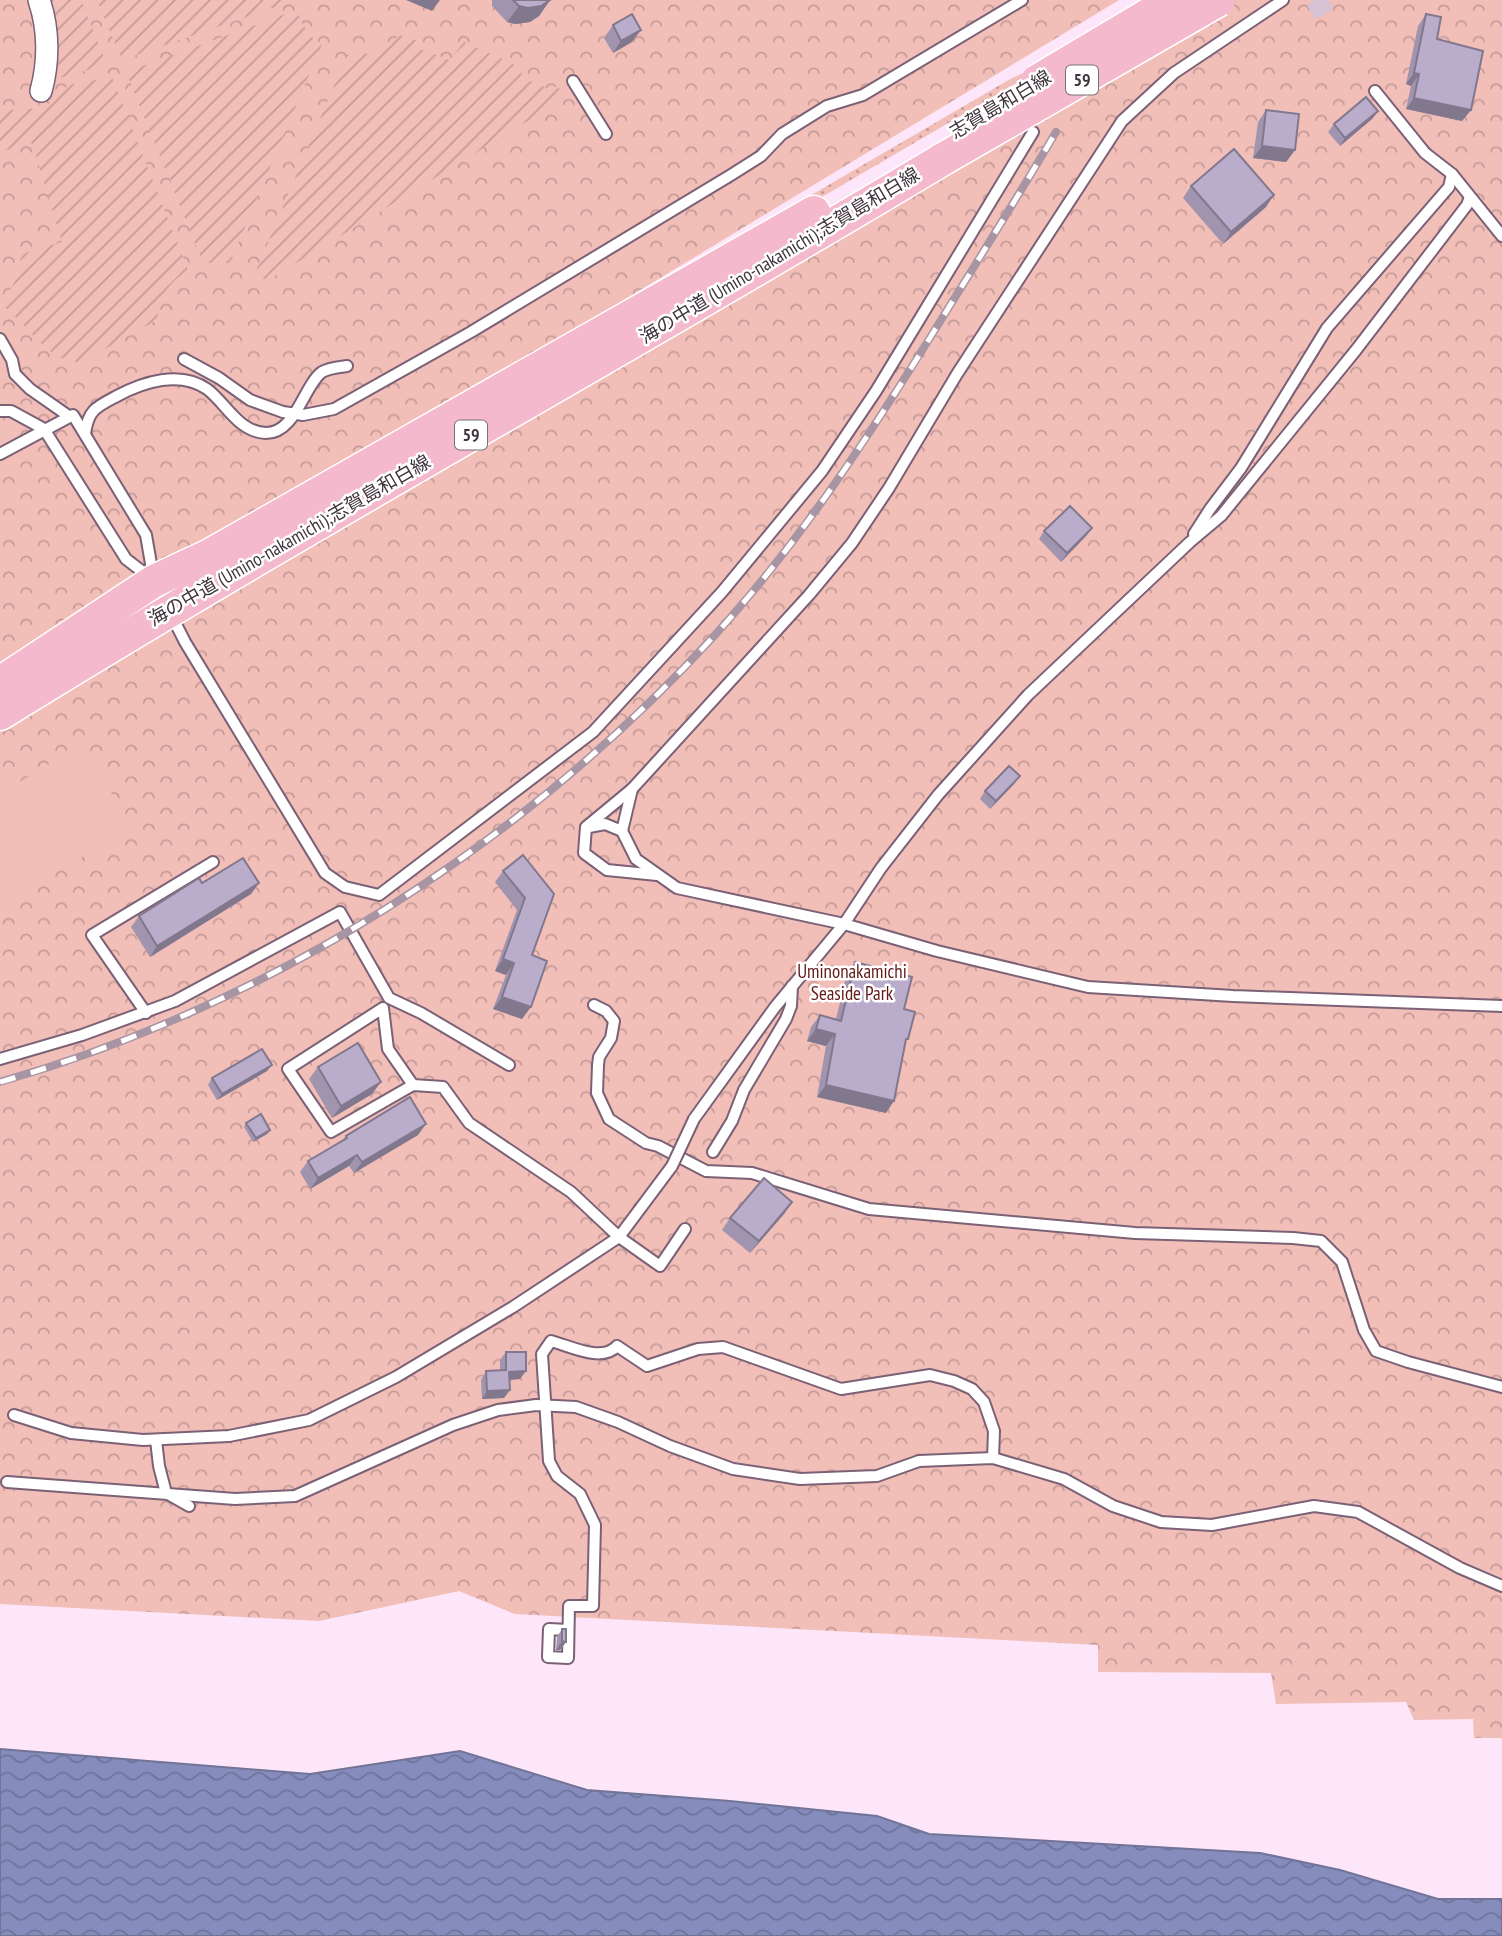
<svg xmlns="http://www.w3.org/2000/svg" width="1502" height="1936" font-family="'PT Sans Narrow','Noto Sans JP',sans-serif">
  <defs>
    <pattern id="grass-dots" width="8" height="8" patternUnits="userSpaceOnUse" patternTransform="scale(1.75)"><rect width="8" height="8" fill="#f2beb8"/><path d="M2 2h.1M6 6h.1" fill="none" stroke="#c59b97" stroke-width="1.8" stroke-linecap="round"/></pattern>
    <pattern id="park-crowns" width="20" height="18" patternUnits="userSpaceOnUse" patternTransform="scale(1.75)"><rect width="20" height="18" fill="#f2beb8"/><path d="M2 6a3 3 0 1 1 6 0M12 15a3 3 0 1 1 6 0" fill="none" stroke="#c59b97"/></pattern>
    <pattern id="garden-furrows" width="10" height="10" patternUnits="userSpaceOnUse" patternTransform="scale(1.75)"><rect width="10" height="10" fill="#f2beb8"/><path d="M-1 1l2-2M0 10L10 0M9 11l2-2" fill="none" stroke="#c59b97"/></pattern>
    <pattern id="water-waves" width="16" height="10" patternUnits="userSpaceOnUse" patternTransform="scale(1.75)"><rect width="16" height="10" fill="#868dbd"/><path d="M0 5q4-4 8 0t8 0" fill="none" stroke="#6f749b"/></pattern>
  </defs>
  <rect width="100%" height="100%" fill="#fde6f9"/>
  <polygon fill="url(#grass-dots)" points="1065,55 1015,84 637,305 633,299 1012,78"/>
  <g fill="url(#park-crowns)">
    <polygon points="0,0 1119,0 0,678"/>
    <polygon points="1235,0 1502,0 1502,1738 1474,1738 1473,1719 1414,1720 1406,1702 1276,1704 1271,1673 1098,1672 1098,1645 515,1614 459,1591 319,1621 0,1604 0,727 1127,68"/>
  </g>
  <g fill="url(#garden-furrows)">
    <polygon points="48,0 81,0 105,60 88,70 53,80"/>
    <polygon points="97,0 295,0 122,60"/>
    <path d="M297,10C302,25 308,37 322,44L230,263H203L126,72Z"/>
    <path d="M399,35L416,40L414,47L450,60L464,42L522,68L521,77L551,90L557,85L565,98L267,281L255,273L347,55C367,56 386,50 399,35Z"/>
    <path d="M112,77L188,270C167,284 161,295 157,320L81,362C51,365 25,322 2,305L15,281L22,254L62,242L32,143L0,152V114L18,108L43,109L68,85Z"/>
  </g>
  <polygon fill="#f2beb8" points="82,744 132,827 0,906 0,794"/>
  <polygon fill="url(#water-waves)" stroke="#717397" stroke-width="2" points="0,1749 310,1774 460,1751 587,1790 730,1801 877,1816 929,1834 1260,1853 1340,1870 1438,1899 1502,1899 1502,1936 0,1936"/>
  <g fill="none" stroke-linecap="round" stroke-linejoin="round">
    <polyline stroke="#d7c3d4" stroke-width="21" stroke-dasharray="21 10" stroke-linecap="butt" points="1316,0 1324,14"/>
    <defs>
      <g id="lane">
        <polyline points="573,81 606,134"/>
        <polyline points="1375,91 1425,153 1452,174 1502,236"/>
        <polyline points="0,339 12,360 15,374 30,389 70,417"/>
        <polyline points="184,359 219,378 250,400 283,412 303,415 334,409 471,332 731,175 761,156 782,134 827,106 863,95 1022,0"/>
        <polyline points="0,411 11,411 44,429 126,559 152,579"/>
        <path d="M85,434C88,410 96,407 117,396C143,382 180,370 207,389C226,403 238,432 266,433C296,433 304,385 322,372C328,368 340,367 347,366"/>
        <polyline points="0,454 73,415 146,535 154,581 185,642 325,873 345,887 379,895 593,732 722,592 822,471 876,391 1033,132"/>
        <polyline points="1194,534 1210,509 1241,468 1327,328 1449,187 1452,174"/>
        <polyline points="632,789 622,831 636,859 677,888 844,924 937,951 1088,987 1233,996 1502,1006"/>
        <polyline points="589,827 605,824 622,831"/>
        <polyline points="657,875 607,870 584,853 586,827 632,789 809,595 852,543 889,488 957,374 1122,121 1174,73 1283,0"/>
        <polyline points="594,1005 606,1011 614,1021 611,1038 599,1057 598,1065 597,1093 609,1119 646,1143 658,1146 706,1171 752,1173 869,1209 1135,1233 1293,1238 1321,1241 1342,1262 1364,1330 1376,1351 1408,1362 1502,1387"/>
        <polyline points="146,1013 92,935 213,862"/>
        <polyline points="0,1059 82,1035 175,1001 340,912 389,998 421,1013 509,1065"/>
        <polyline points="413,1085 388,1049 383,1008 288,1069 331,1132 413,1085 443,1087 469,1123 571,1192 619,1237 660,1266 685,1229"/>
        <polyline points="694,1119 775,1007 844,924 881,868 938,795 1028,695 1190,542 1221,516 1356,350 1467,205 1470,197"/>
        <polyline points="713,1152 732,1121 744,1090 786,1019 791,1006 792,986"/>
        <polyline points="14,1415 71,1433 143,1440 229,1436 309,1420 396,1377 513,1307 619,1237 672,1166"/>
        <polyline points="156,1440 159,1466 166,1493 189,1506"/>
        <polyline points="7,1482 235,1499 295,1496 453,1425 498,1410 536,1405 576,1407 618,1422 670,1446 733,1469 800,1479 877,1476 919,1461 993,1458 1064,1479 1113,1506 1161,1522 1212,1525 1314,1506 1358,1512 1460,1568 1502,1586"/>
        <path d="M568,1630L549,1629L548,1657L568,1658L569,1606H593L595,1525L580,1494L557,1476L549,1461L542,1354L551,1341C570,1346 602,1363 617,1346L647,1366L698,1349L723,1347L841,1389L930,1375L954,1381L972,1389L984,1402L994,1431L993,1458"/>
      </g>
      <path id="street" d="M39,0C49,29 49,62 41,91"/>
      <g id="primary">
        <polyline points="0,683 154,581 210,555 814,212"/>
        <path d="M0,714C310,522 631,347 943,159"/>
      </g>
    </defs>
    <use href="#lane" stroke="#7b6176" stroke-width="14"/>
    <use href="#street" stroke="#7b6176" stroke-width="24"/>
    <use href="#primary" stroke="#fff" stroke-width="35"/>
    <use href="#lane" stroke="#fff" stroke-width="10"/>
    <use href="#street" stroke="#fff" stroke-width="21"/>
    <use href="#primary" stroke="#f4b9cd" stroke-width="32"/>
    <defs>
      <path id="rail" d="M0,1082C272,1004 523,844 714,636C802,540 873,430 941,320C980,257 1019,195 1056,132"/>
    </defs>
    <use href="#rail" stroke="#a795a4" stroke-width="8"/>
    <use href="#rail" stroke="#fff" stroke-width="5" stroke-dasharray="16" stroke-linecap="butt"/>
    <defs>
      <polyline id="lane-bridge" points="672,1166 694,1119"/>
      <g id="primary-bridge">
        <polyline points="1037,81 1173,0"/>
        <polyline points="943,159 1219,0"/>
      </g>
    </defs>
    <use href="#lane-bridge" stroke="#7b6176" stroke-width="14" stroke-linecap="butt"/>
    <use href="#primary-bridge" stroke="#fff" stroke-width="35" stroke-linecap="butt"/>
    <use href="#lane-bridge" stroke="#fff" stroke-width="10"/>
    <use href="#primary-bridge" stroke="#f4b9cd" stroke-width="32"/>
  </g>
  <g fill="#a094af">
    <polygon points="492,0 550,0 539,16 530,22 516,24 507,22 492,6"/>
    <polygon points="1426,14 1471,110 1462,121 1406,109 1411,86 1406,84 1418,26"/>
    <polygon points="613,25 632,42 613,53 604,38"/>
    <polygon points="1266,110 1295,150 1286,162 1253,158 1258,122"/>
    <polygon points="1378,111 1372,119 1340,146 1328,132 1334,124"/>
    <polygon points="1191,186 1266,207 1223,244 1183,198"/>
    <polygon points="1092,528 1086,536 1061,562 1039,539 1044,531"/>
    <polygon points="1020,776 1014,784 990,809 980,799 985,791"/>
    <polygon points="523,855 532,955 522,1019 493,1009 506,975 495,971 517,910 495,882 503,871"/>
    <polygon points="251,894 150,957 131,927 139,916"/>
    <polygon points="855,962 904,1009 905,1043 886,1113 817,1097 826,1046 807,1041 811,1027 820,1015 836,1019 847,974"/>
    <polygon points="318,1067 372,1094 332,1118 309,1079"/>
    <polygon points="267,1071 217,1100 208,1085 212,1078"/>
    <polygon points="246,1123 270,1130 267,1134 253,1142 244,1127"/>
    <polygon points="418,1135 354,1173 349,1166 310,1189 300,1172 308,1161 341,1142 346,1136"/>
    <polygon points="792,1202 784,1214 750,1253 722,1230 730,1218"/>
    <polygon points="506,1352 520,1379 510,1380 504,1398 482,1399 481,1380 486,1371 500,1371 500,1360"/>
    <polygon points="562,1629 566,1642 560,1650 556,1650 557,1637"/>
  </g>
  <g fill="#82788e">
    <polygon points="406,0 440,0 432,11"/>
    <polygon points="550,0 539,16 530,22 516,24 507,22 519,6"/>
    <polygon points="641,30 632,42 613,53 621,41"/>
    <polygon points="1414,73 1419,74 1411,86 1406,84"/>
    <polygon points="1414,98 1471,110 1462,121 1406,109"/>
    <polygon points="1378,111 1372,119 1340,146 1345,138"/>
    <polygon points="1262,146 1295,150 1286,162 1253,158"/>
    <polygon points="1274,195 1266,207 1223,244 1231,232"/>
    <polygon points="1092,528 1086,536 1061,562 1067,553"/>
    <polygon points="1020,776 1014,784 990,809 996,801"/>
    <polygon points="259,883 251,894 150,957 157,946"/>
    <polygon points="503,959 514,963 506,975 495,971"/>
    <polygon points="502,997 531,1007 522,1019 493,1009"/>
    <polygon points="816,1029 835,1034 826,1046 807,1041"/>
    <polygon points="272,1065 267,1071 217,1100 222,1094"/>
    <polygon points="381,1082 372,1094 332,1118 341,1106"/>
    <polygon points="826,1085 894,1101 886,1113 817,1097"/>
    <polygon points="426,1124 418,1135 354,1173 362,1162"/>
    <polygon points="270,1130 267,1134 253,1142 256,1138"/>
    <polygon points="357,1155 349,1166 310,1189 318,1178"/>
    <polygon points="792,1202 784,1214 750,1253 759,1241"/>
    <polygon points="526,1371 520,1379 503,1380 509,1372"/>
    <polygon points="510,1390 504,1398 482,1399 487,1391"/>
    <polygon points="562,1641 566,1642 560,1650 556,1650"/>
  </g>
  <g fill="#baaccb" stroke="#82788e" stroke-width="2">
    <polygon points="513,0 550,0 541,6 528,8 519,6"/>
    <polygon points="632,14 641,30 621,41 613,25"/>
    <polygon points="1426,14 1441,17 1437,39 1483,51 1471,110 1414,98 1419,74 1414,73"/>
    <polygon points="1366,97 1378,111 1345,138 1334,124"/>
    <polygon points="1266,110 1299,114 1295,150 1262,146"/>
    <polygon points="1234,149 1274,195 1231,232 1191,186"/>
    <polygon points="1070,506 1092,528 1067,553 1044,531"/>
    <polygon points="1009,766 1020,776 996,801 985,791"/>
    <polygon points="523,855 554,894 532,955 547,961 531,1007 502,997 514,963 503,959 525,898 503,871"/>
    <polygon points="243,858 259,883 157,946 139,916 199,878 202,883"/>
    <polygon points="855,962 912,977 904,1009 915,1012 908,1039 906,1039 894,1101 826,1085 835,1034 816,1029 820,1015 841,1021"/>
    <polygon points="358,1043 381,1082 341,1106 318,1067"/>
    <polygon points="262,1049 272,1065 222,1094 212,1078"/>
    <polygon points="410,1097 426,1124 362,1162 357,1155 318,1178 308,1161 347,1138 346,1136"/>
    <polygon points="261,1114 270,1130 256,1138 246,1123"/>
    <polygon points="764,1178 792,1202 759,1241 730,1218"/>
    <polygon points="506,1352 526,1352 526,1371 509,1372 510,1390 487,1391 486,1371 506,1370"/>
    <polygon points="562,1629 566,1629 566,1642 562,1641"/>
  </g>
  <g text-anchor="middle" stroke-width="5" stroke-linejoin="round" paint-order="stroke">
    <g fill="#fff" stroke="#797278" stroke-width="2">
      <rect x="1066" y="65.5" width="32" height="29" rx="5"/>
      <rect x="455" y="420.5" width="32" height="29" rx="5"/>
    </g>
    <g font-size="18" font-weight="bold" fill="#40353e">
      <text x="1082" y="86">59</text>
      <text x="471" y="441">59</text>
    </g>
    <g font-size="19" fill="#40353e" stroke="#fff">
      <text transform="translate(1000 104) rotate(-31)" y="7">志賀島和白線</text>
      <text transform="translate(779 255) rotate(-31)" y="7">海の中道 (Umino-nakamichi);志賀島和白線</text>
      <text transform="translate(289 540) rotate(-30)" y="7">海の中道 (Umino-nakamichi);志賀島和白線</text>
    </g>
    <g font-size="19" fill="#611a18" stroke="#fff">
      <text x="852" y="978">Uminonakamichi<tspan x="852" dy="22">Seaside Park</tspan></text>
    </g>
  </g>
</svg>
